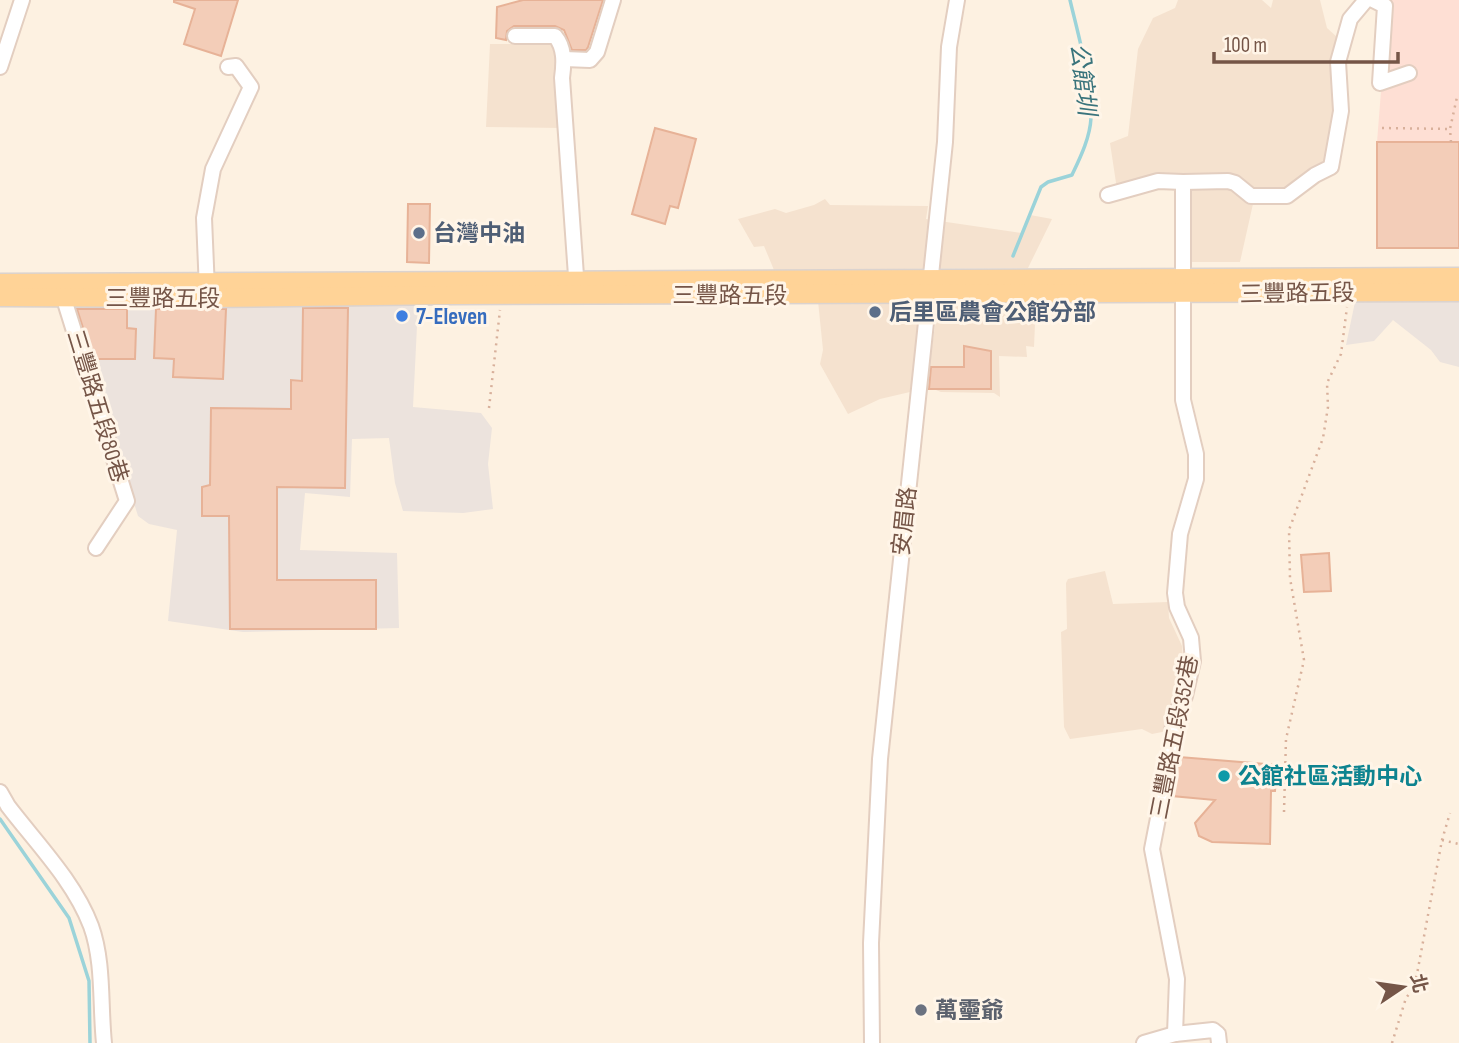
<svg xmlns="http://www.w3.org/2000/svg" width="1459" height="1043" font-family="'Sofia Sans Condensed','Noto Sans TC',sans-serif">
  <rect width="100%" height="100%" fill="#fdf1e1"/>
  <g fill="#f5e2cf">
    <polygon points="1178,0 1262,0 1271,8 1273,0 1320,0 1327,28 1337,37 1339,121 1322,176 1296,193 1255,195 1240,262 1176,262 1177,188 1160,184 1118,196 1110,143 1128,136 1138,49 1153,18 1175,8"/>
    <polygon points="514,32 554,32 561,128 486,127 490,44 513,44"/>
    <polygon points="825,199 830,205 928,206 926,219 1022,233 1030,215 1052,219 1028,268 774,270 764,246 754,247 738,219 775,209 786,213 814,205"/>
    <polygon points="924,299 910,392 880,399 848,414 820,364 823,350 818,301"/>
    <polygon points="939,300 1036,300 1034,347 1026,346 1027,357 999,356 1000,397 994,393 941,392 926,386"/>
    <polygon points="1105,571 1113,604 1168,602 1169,618 1182,646 1184,675 1167,731 1152,734 1142,729 1070,739 1064,727 1061,632 1067,629 1066,583 1068,579"/>
  </g>
  <polygon fill="#fedfd4" points="1377,0 1459,0 1459,142 1377,142 1388,3"/>
  <g fill="#ece3dd">
    <polygon points="1355,302 1459,302 1459,367 1440,362 1431,350 1393,320 1374,341 1346,345"/>
    <polygon points="72,306 418,306 413,407 481,413 492,428 488,464 493,509 463,513 403,511 395,483 389,438 352,439 350,497 305,493 300,550 397,553 399,628 243,632 168,621 177,530 149,524 138,516"/>
  </g>
  <g fill="none" stroke-linecap="round" stroke-linejoin="round">
    <g stroke="#9bd3d9" stroke-width="3.5">
      <path d="M1013,256L1041,187L1048,182L1072,175C1080,158 1090,138 1091,118C1091,79 1079,38 1070,0"/>
      <polyline points="0,819 69,918 89,981 90,1043"/>
    </g>
  </g>
  <g fill="#f3cdb8" stroke="#e7b297" stroke-width="2">
    <polygon points="174,0 238,0 221,56 184,44 195,9 174,2"/>
    <polygon points="523,0 603,0 588,47 586,50 572,50 564,30 555,26 514,26 507,31 506,40 496,38 497,7"/>
    <polygon points="655,128 696,139 678,208 670,206 665,224 632,214"/>
    <rect x="1377" y="142" width="82" height="106"/>
    <polygon points="408,204 430,204 429,263 407,262"/>
    <polygon points="303,308 348,308 345,488 277,487 277,580 376,580 376,629 230,629 229,516 202,516 202,487 210,485 211,408 291,409 291,380 302,381"/>
    <polygon points="77,309 127,309 127,328 136,329 135,359 93,359"/>
    <polygon points="156,309 226,309 223,379 173,377 174,359 154,358"/>
    <polygon points="964,346 991,351 991,389 929,389 931,367 964,367"/>
    <polygon points="1329,553 1331,591 1304,592 1301,555"/>
    <polygon points="1179,757 1277,765 1275,791 1271,791 1270,844 1212,842 1199,836 1195,823 1215,800 1172,796"/>
  </g>
  <g fill="none" stroke-linecap="round" stroke-linejoin="round">
    <defs>
      <g id="minor">
        <polyline points="1373,0 1385,6 1380,83 1409,73"/>
        <path d="M515,36H555C565,48 564,63 562,78L577,290"/>
        <polyline points="564,59 590,60 597,52 613,0"/>
        <polyline points="0,67 22,0"/>
        <polyline points="1183,182 1228,181 1235,183 1251,196 1287,196 1315,175 1331,167 1341,111 1338,62 1350,19 1366,0"/>
        <polyline points="1108,195 1158,181 1183,182 1183,400 1196,454 1196,479 1180,534 1175,593 1177,607 1191,638 1193,661 1185,696 1174,717 1167,772 1152,849 1177,979 1175,1034"/>
        <polyline points="207,290 204,218 213,169 251,87 236,66 228,67"/>
        <polyline points="64,299 127,501 96,548"/>
        <path d="M0,792L8,806C37,844 74,881 91,926C104,962 100,1005 104,1043"/>
        <polyline points="872,1043 871,943 880,759 945,142 949,47 957,0"/>
        <polyline points="1144,1043 1175,1034 1213,1030 1218,1034 1219,1043"/>
      </g>
      <g id="major">
        <polyline points="0,283 1459,277"/>
        <polyline points="0,297 207,298 452,295 1459,292"/>
      </g>
    </defs>
    <use href="#minor" stroke="#e3cec0" stroke-width="18"/>
    <use href="#major" stroke="#dbd3cf" stroke-width="21"/>
    <g stroke="#d8b09b" stroke-width="2.5" stroke-dasharray="2 5" stroke-linecap="butt">
      <polyline points="1382,128 1450,129"/>
      <polyline points="1451,142 1450,129 1457,97 1459,97"/>
      <polyline points="489,408 500,310"/>
      <polyline points="1284,812 1286,739 1304,660 1290,578 1289,530 1323,438 1328,407 1327,383 1341,354 1347,307"/>
      <polyline points="1442,840 1459,844"/>
      <polyline points="1392,1043 1406,998 1412,990 1417,974 1442,840 1450,813"/>
    </g>
    <use href="#minor" stroke="#fff" stroke-width="14"/>
    <use href="#major" stroke="#ffd397" stroke-width="18"/>
  </g>
  <g fill="#5c6f8a" stroke="#fff5e8" stroke-width="2.5">
    <circle cx="419" cy="233" r="7"/>
    <circle cx="875" cy="312" r="7"/>
  </g>
  <circle fill="#3f7fe0" stroke="#fff5e8" stroke-width="2.5" cx="402" cy="316" r="7"/>
  <circle fill="#0f9aa8" stroke="#fff5e8" stroke-width="2.5" cx="1224" cy="776" r="7"/>
  <circle fill="#6b7280" stroke="#fff5e8" stroke-width="2.5" cx="921" cy="1010" r="7"/>
  <g text-anchor="middle" stroke-width="6" stroke-linejoin="round" paint-order="stroke">
    <g font-size="23" font-weight="bold" fill="#4e5e75" stroke="#fff5e8" text-anchor="start">
      <text x="433" y="241">台灣中油</text>
      <text x="889" y="320">后里區農會公館分部</text>
    </g>
    <g font-size="23" fill="#755547" stroke="#fff5e8">
      <text transform="translate(1297 293) rotate(-1)" y="8">三豐路五段</text>
      <text x="730" y="303">三豐路五段</text>
      <text x="163" y="306">三豐路五段</text>
      <text transform="translate(98 406) rotate(73)" y="8">三豐路五段80巷</text>
      <text transform="translate(904 521) rotate(-84)" y="8">安眉路</text>
      <text transform="translate(1174 737) rotate(-79)" y="8">三豐路五段352巷</text>
    </g>
    <g font-size="23" font-weight="bold" fill="#366cbe" stroke="#fff5e8" text-anchor="start">
      <text x="416" y="324">7-Eleven</text>
    </g>
    <g font-size="23" font-weight="bold" fill="#0d838f" stroke="#fff5e8" text-anchor="start">
      <text x="1238" y="784">公館社區活動中心</text>
    </g>
    <g font-size="23" font-weight="bold" fill="#5b616d" stroke="#fff5e8" text-anchor="start">
      <text x="935" y="1018">萬𤫊爺</text>
    </g>
    <g font-size="24" font-style="italic" fill="#3a747c" stroke="#fff5e8">
      <text transform="translate(1083 79) rotate(83)" y="8">公館圳</text>
    </g>
  </g>
  <g transform="translate(1403 987) rotate(77)" stroke="#fff5e8" stroke-width="5" paint-order="stroke">
  <path d="M0-5L12 26L0 18L-12 26Z" fill="#755547"/>
  <text y="-10" font-size="19" font-weight="bold" text-anchor="middle" fill="#755547">北</text>
  </g>
  <path d="M1214 52v10h184v-10" fill="none" stroke="#755547" stroke-width="3.5"/>
  <text x="1224" y="52" font-size="21" fill="#755547" stroke="#fff5e8" stroke-width="5" paint-order="stroke">100 m</text>
</svg>
